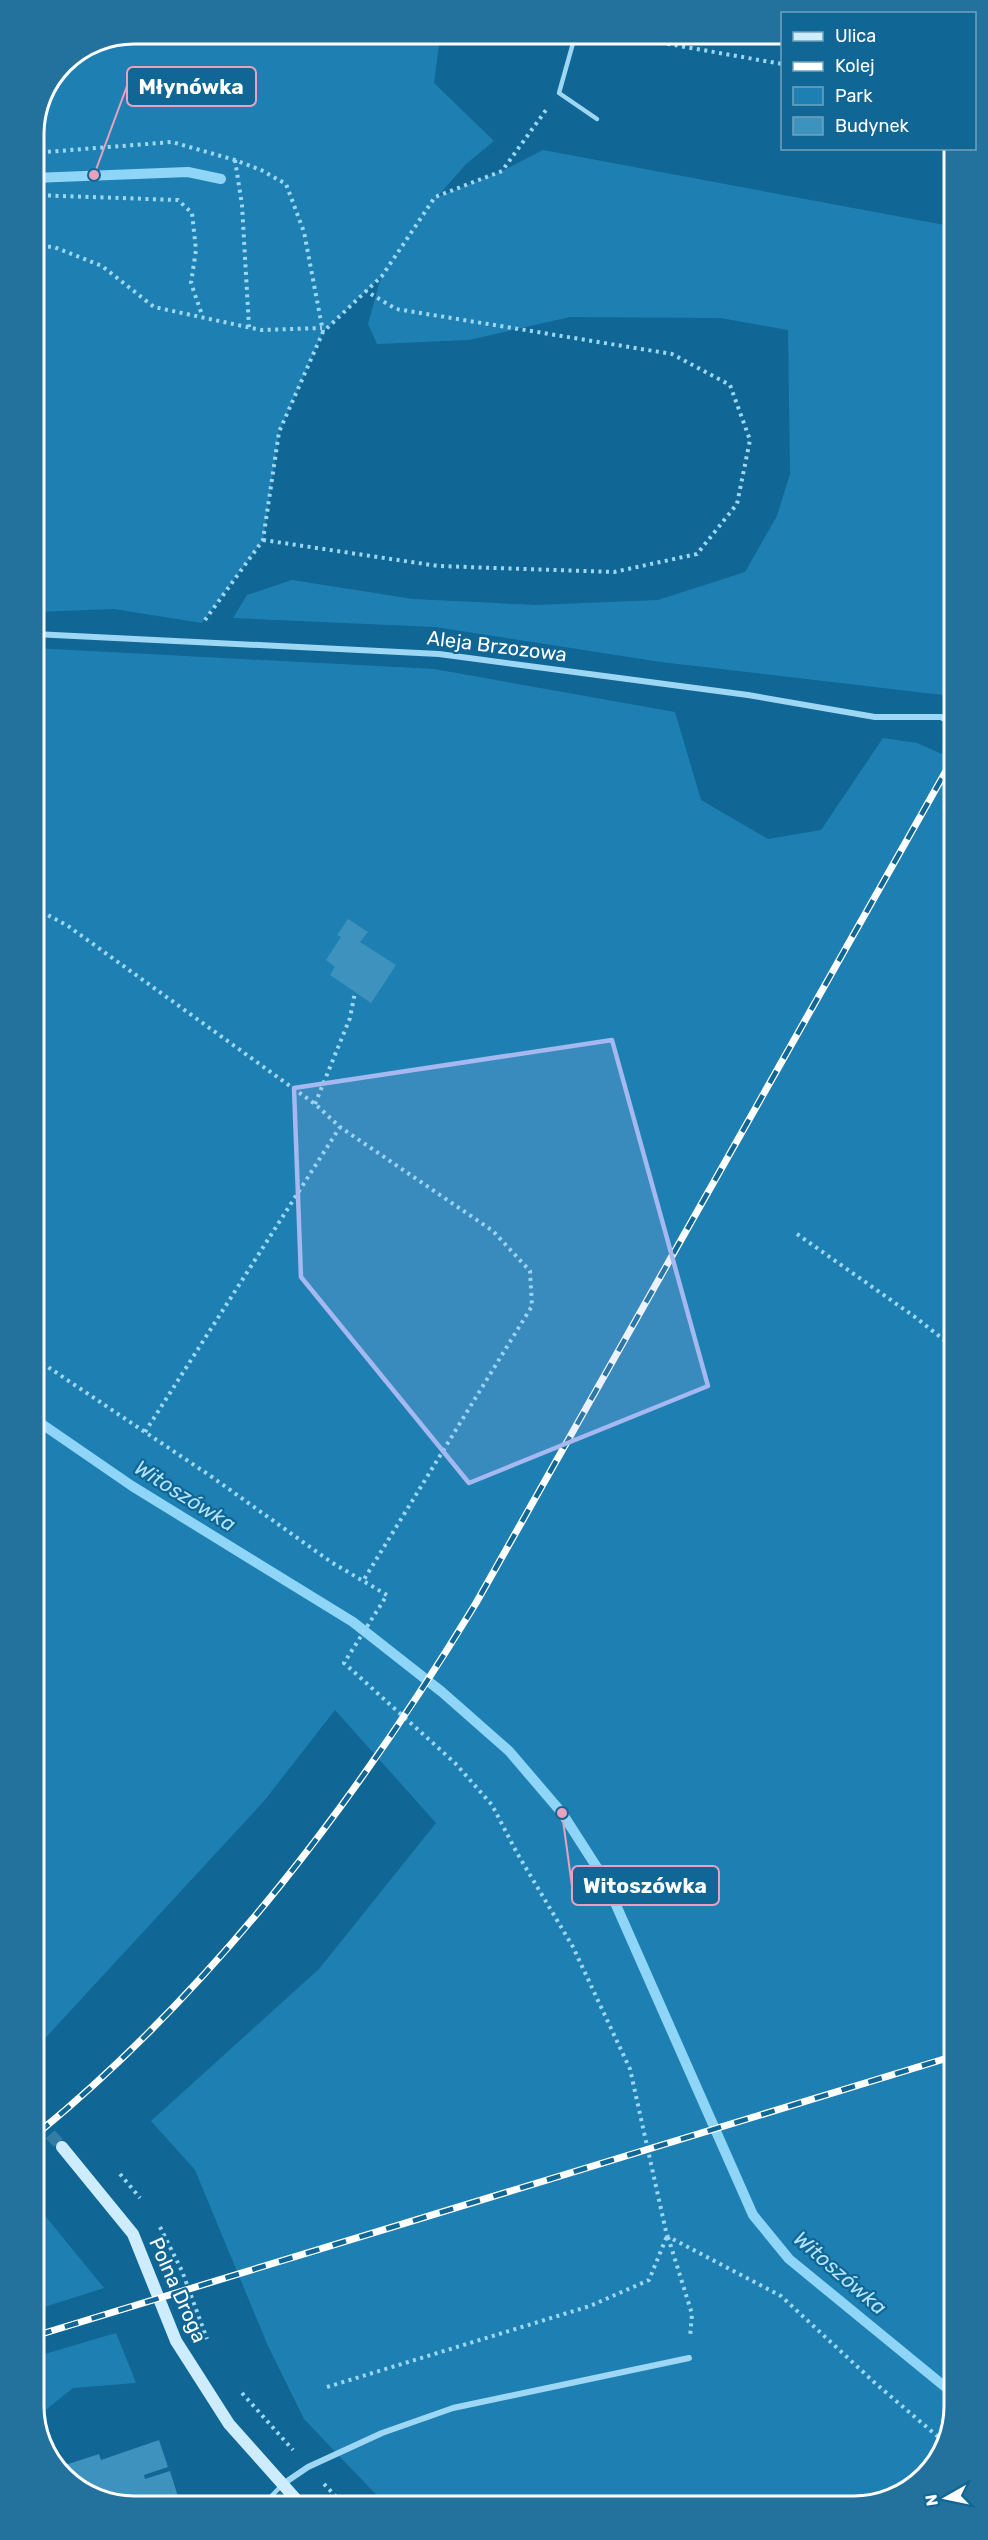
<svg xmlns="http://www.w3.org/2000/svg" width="988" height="2540" font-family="Rubik,sans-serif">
  <rect width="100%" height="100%" fill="#106694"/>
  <g fill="#1e80b2">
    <polygon points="440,37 434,83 494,141 466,164 437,197 502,171 543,150 950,226 951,696 661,662 435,627 233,618 247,595 292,580 413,599 536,605 658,600 745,572 777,516 790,474 788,330 720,318 570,317 469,340 377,344 368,324 381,277 323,332 279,432 263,540 202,623 114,609 34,612 33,127 63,62 95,41"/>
    <polygon points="34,648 434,669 675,712 701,800 768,839 821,830 883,738 917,743 951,758 955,2407 934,2467 886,2502 386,2505 304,2419 268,2346 195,2170 151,2121 319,1969 436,1823 335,1710 264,1801 37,2047"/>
    <polygon points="38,2207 104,2288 38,2309"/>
    <polygon points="116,2333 136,2383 73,2388 38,2416 38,2356"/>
  </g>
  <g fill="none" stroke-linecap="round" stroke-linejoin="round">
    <g stroke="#8ed5f7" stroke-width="10">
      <polyline points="33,178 188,172 221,179"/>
      <polyline points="36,1420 132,1486 353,1622 442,1692 509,1751 562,1813 605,1880 753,2215 789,2259 955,2395"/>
    </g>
  </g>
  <g fill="#3d92be">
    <polygon points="348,919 368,932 360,942 396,965 371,1003 330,975 335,967 326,960 341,937 337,935"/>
    <polygon points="159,2440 168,2467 144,2475 145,2479 170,2471 181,2506 127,2507 72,2486 59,2467 99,2454 101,2460"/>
  </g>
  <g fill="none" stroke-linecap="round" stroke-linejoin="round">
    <polyline stroke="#347da4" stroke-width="12" stroke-dasharray="12 6" stroke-linecap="butt" points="38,2121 62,2147"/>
    <g stroke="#9dd7f4" stroke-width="4" stroke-dasharray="3 4.5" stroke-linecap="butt">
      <polyline points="623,36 782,64"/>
      <polyline points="33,153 172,142 235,160 261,170 286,184 304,232 323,332"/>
      <polyline points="235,160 242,205 249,327"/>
      <polyline points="33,195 178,200 192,213 196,250 191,283 202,315"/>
      <polyline points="33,246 54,247 102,266 154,307 261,330 322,328"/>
      <polyline points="263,540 438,566 614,572 697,554 737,504 750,440 730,385 672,354 396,309 366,291"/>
      <polyline points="205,620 263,540 279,432 323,332 382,276 435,197 502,171 546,110"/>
      <polyline points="35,908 68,926 315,1104 340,1127 493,1231 530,1271 532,1306 363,1581"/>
      <polyline points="315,1104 350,1018 355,992"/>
      <polyline points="797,1234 915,1317 953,1347"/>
      <polyline points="36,1359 212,1477 331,1562 387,1595 344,1663 455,1763 492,1805 517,1853 573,1947 630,2069 667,2236 781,2296 875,2383 943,2441"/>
      <polyline points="145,1432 340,1127"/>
      <polyline points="120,2174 140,2198"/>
      <polyline points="160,2227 182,2271 207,2339"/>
      <polyline points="668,2237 692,2314 690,2337"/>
      <polyline points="327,2387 590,2306 649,2280 667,2236"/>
      <polyline points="242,2393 293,2450"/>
      <polyline points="324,2484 344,2505"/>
    </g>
    <g stroke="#9dd7f4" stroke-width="4.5">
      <polyline points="575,36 559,93 597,119"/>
      <polyline points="262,2506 282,2485"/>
    </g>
    <g stroke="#9dd7f4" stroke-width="6">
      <polyline points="34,634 439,654 748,695 875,717 941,717 951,722"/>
      <polyline points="283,2484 308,2467 382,2433 453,2408 689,2358"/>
    </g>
    <polyline stroke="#cdecfd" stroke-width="12" points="62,2147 133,2234 176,2341 229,2424 302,2506"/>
    <defs>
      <g id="rail">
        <path d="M38,2133C216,1987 357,1799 476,1603L951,762"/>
        <polyline points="38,2335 954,2056"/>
      </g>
    </defs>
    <use href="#rail" stroke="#fff" stroke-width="7"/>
    <use href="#rail" stroke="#106694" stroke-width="4.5" stroke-dasharray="14" stroke-linecap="butt"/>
  </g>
  <path fill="#a5b8ef" fill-opacity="0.2" stroke="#a5b8ef" stroke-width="4.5" stroke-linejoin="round" d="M612,1040L708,1386L469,1483L301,1277L294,1088Z"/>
  <g text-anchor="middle" stroke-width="4.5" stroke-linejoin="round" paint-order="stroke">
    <g font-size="20" fill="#fff" stroke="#106694">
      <text transform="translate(497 646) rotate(7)" y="7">Aleja Brzozowa</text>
      <text transform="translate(178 2290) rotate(66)" y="7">Polna Droga</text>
    </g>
    <g font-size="21" font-style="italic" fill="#b2e3fb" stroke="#106694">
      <text transform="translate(185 1496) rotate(32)" y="7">Witoszówka</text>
      <text transform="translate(840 2273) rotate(41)" y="7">Witoszówka</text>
    </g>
  </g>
  <path d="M0 0H988V2540H0ZM134 44H854A90 90 0 0 1 944 134V2406A90 90 0 0 1 854 2496H134A90 90 0 0 1 44 2406V134A90 90 0 0 1 134 44Z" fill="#23729d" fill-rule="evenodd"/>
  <path fill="none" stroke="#fff" stroke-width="3" d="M134 44H854A90 90 0 0 1 944 134V2406A90 90 0 0 1 854 2496H134A90 90 0 0 1 44 2406V134A90 90 0 0 1 134 44Z"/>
  <path fill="none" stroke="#e7a3bd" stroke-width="2" d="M94 175L127 86M562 1813L572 1886"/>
  <g fill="#e7a3bd" stroke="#106694" stroke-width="2">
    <circle cx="94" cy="175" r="6"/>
    <circle cx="562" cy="1813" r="6"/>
  </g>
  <g fill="#106694" stroke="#e7a3bd" stroke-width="2">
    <rect x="127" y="67" width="129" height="39" rx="6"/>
    <rect x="572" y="1866" width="147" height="39" rx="6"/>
  </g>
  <g font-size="21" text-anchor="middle" font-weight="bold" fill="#fff">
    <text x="191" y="94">Młynówka</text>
    <text x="645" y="1893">Witoszówka</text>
  </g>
  <rect x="781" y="12" width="195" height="138" fill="#106694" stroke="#70a3bf" stroke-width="1.5"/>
  <rect x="793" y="32" width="30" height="9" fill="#cdecfd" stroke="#70a3bf" stroke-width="1.5"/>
  <text x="835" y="42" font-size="18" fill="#ffffff">Ulica</text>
  <rect x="793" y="62" width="30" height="9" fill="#ffffff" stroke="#70a3bf" stroke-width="1.5"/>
  <text x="835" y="72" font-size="18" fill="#ffffff">Kolej</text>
  <rect x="793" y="87" width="30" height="18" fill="#1e80b2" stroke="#70a3bf" stroke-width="1.5"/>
  <text x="835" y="102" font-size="18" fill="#ffffff">Park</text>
  <rect x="793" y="117" width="30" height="18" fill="#3d92be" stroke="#70a3bf" stroke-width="1.5"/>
  <text x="835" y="132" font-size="18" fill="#ffffff">Budynek</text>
  <g transform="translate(946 2498) rotate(261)" stroke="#106694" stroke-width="4.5" paint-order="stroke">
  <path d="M0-4.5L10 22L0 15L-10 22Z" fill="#ffffff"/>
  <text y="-9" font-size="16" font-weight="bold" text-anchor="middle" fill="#ffffff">N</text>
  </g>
</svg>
